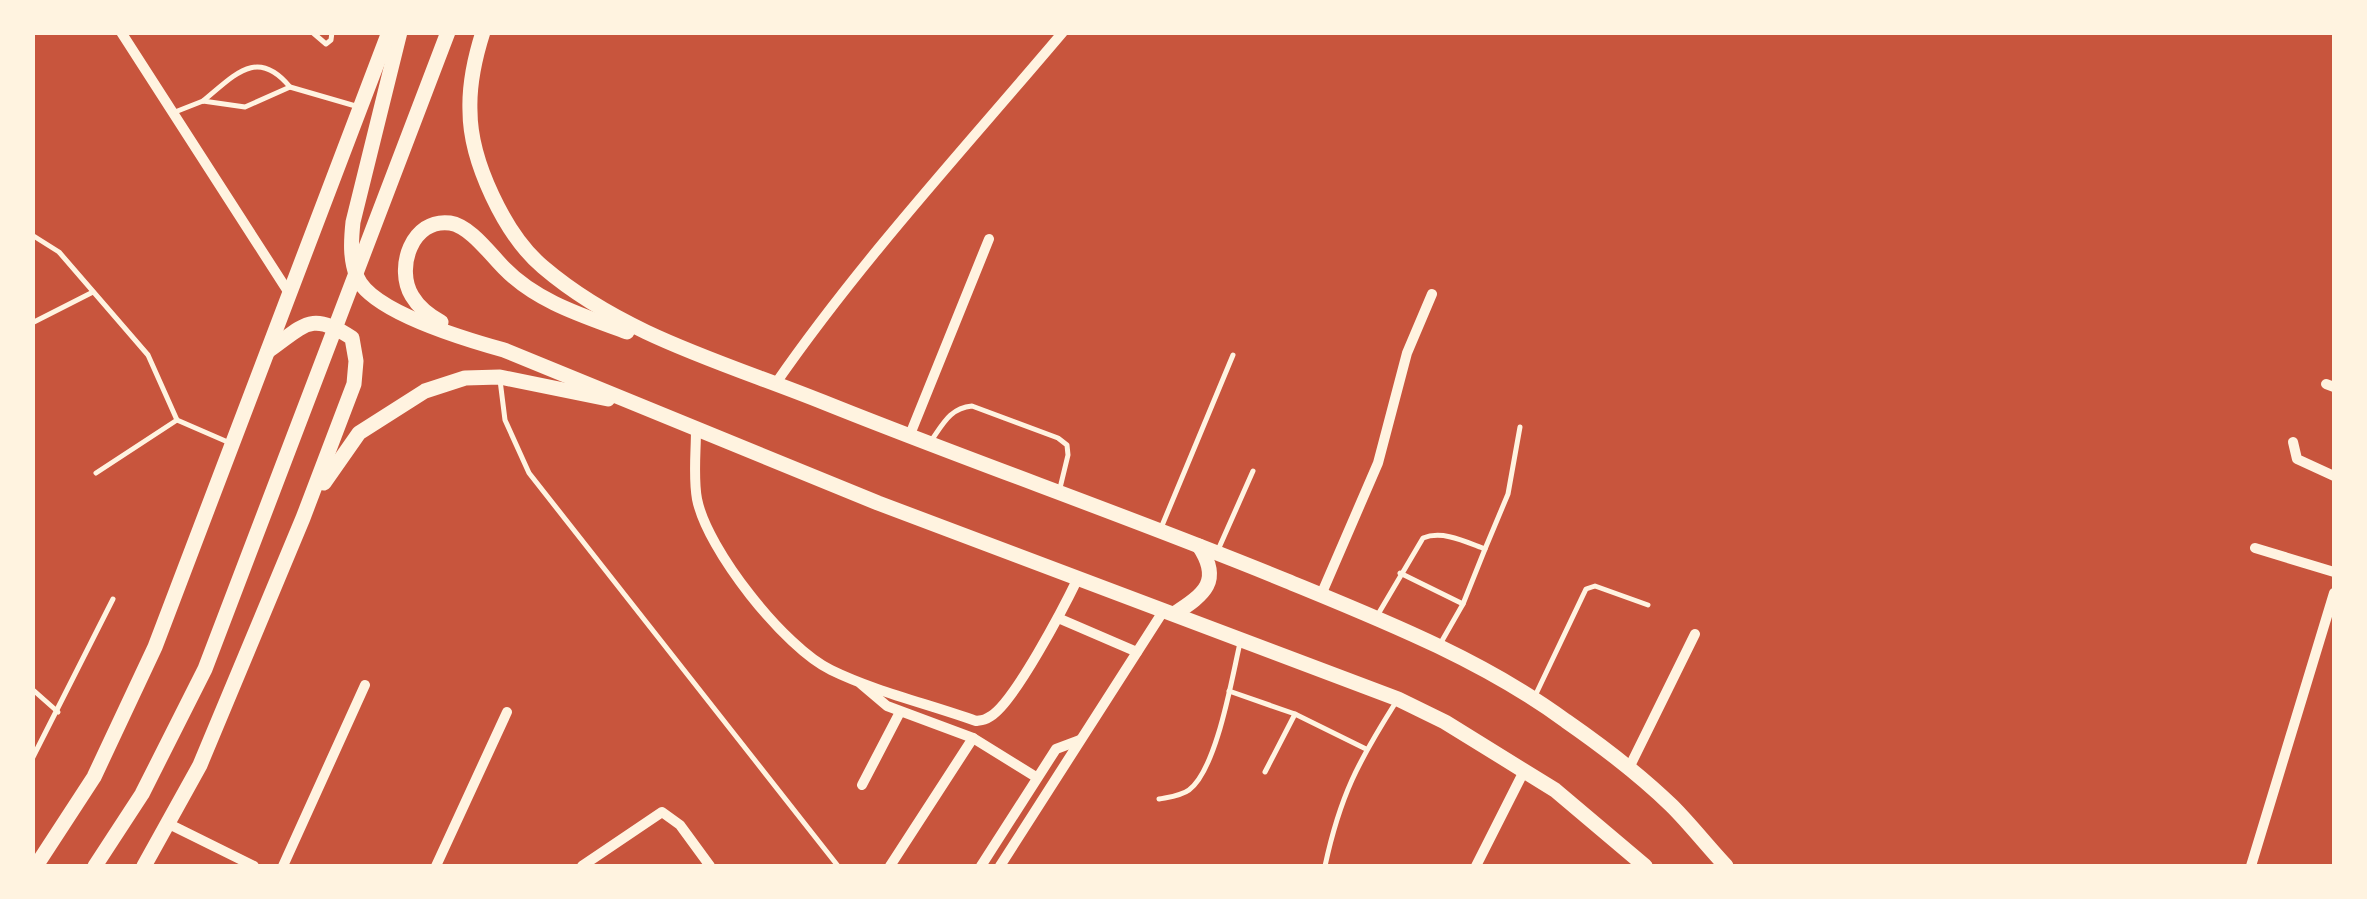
<svg xmlns="http://www.w3.org/2000/svg" width="2367" height="899" font-family="'DM Sans',sans-serif">
  <rect width="100%" height="100%" fill="#c8553d"/>
  <g fill="none" stroke-linecap="round" stroke-linejoin="round">
    <g stroke="#fff3e0" stroke-width="5">
      <polyline points="312,32 326,44 331,40 332,32"/>
      <path d="M203,101C235,75 257,47 290,87"/>
      <polyline points="175,112 203,101 245,107 290,87 359,107"/>
      <polyline points="32,235 59,252 148,355 177,420 230,443"/>
      <polyline points="32,323 93,292"/>
      <polyline points="500,380 505,420 529,473 838,866"/>
      <path d="M931,441C943,424 950,408 972,406L1058,438L1067,445L1068,455L1060,488"/>
      <polyline points="96,473 177,420"/>
      <polyline points="1161,528 1233,355"/>
      <polyline points="1485,549 1508,494 1520,427"/>
      <polyline points="1218,550 1253,471"/>
      <polyline points="1400,573 1463,604"/>
      <path d="M1377,616L1423,538C1443,530 1466,542 1485,549L1463,604L1439,646"/>
      <polyline points="32,689 58,712"/>
      <polyline points="1229,691 1295,714 1366,749"/>
      <polyline points="1535,696 1586,589 1595,586 1648,605"/>
      <polyline points="32,759 113,599"/>
      <polyline points="1265,772 1295,714"/>
      <path d="M1159,799C1169,797 1181,796 1189,790C1217,769 1232,677 1240,643"/>
      <path d="M1325,866C1340,796 1358,762 1396,702"/>
    </g>
    <g stroke="#fff3e0" stroke-width="10">
      <polyline points="121,32 289,293"/>
      <path d="M776,383C862,259 965,148 1063,32"/>
      <polyline points="2326,384 2334,387"/>
      <path d="M696,430C696,452 693,477 697,499C707,550 785,648 831,670C876,692 929,704 976,721C983,720 985,720 991,716C1015,701 1064,607 1078,578"/>
      <polyline points="909,437 989,239"/>
      <polyline points="2293,442 2297,459 2334,476"/>
      <polyline points="2255,548 2334,572"/>
      <polyline points="1321,595 1378,463 1407,353 1432,294"/>
      <polyline points="1058,618 1137,652"/>
      <polyline points="861,684 887,706 973,738 1036,777"/>
      <polyline points="1628,770 1695,634"/>
      <polyline points="862,785 900,712"/>
      <polyline points="169,824 254,866"/>
      <polyline points="283,866 365,685"/>
      <polyline points="436,866 507,712"/>
      <polyline points="582,866 662,812 680,825 710,866"/>
      <polyline points="890,866 973,738"/>
      <polyline points="981,866 1056,749 1080,740"/>
      <polyline points="1000,866 1164,610"/>
      <polyline points="1476,866 1524,771"/>
      <polyline points="2251,866 2334,593"/>
    </g>
    <g stroke="#fff3e0" stroke-width="15">
      <path d="M400,32L353,222C351,241 350,259 357,277C371,312 468,340 504,350L878,503L1398,699L1445,722L1555,790L1645,866"/>
      <path d="M483,32C475,57 469,86 470,111C470,161 505,235 543,267C624,336 726,363 823,402C977,464 1134,518 1287,581C1382,620 1483,660 1566,721C1602,746 1641,776 1672,806C1691,825 1708,847 1726,866"/>
      <path d="M441,322C430,316 419,308 412,296C395,268 412,218 450,223C470,226 490,254 504,268C537,302 584,316 627,332"/>
      <polyline points="324,483 359,433 425,391 465,378 500,377 608,399"/>
      <path d="M1174,614C1205,594 1222,581 1199,546"/>
      <polyline points="36,866 94,777 155,647 389,32"/>
      <polyline points="95,866 142,794 205,669 448,32"/>
      <path d="M144,866L200,765L303,518L354,384L356,361L352,338C310,310 304,326 268,351"/>
    </g>
  </g>
  <rect width="2367" height="899" fill="none" stroke="#fff3e0" stroke-width="70"/>
</svg>
